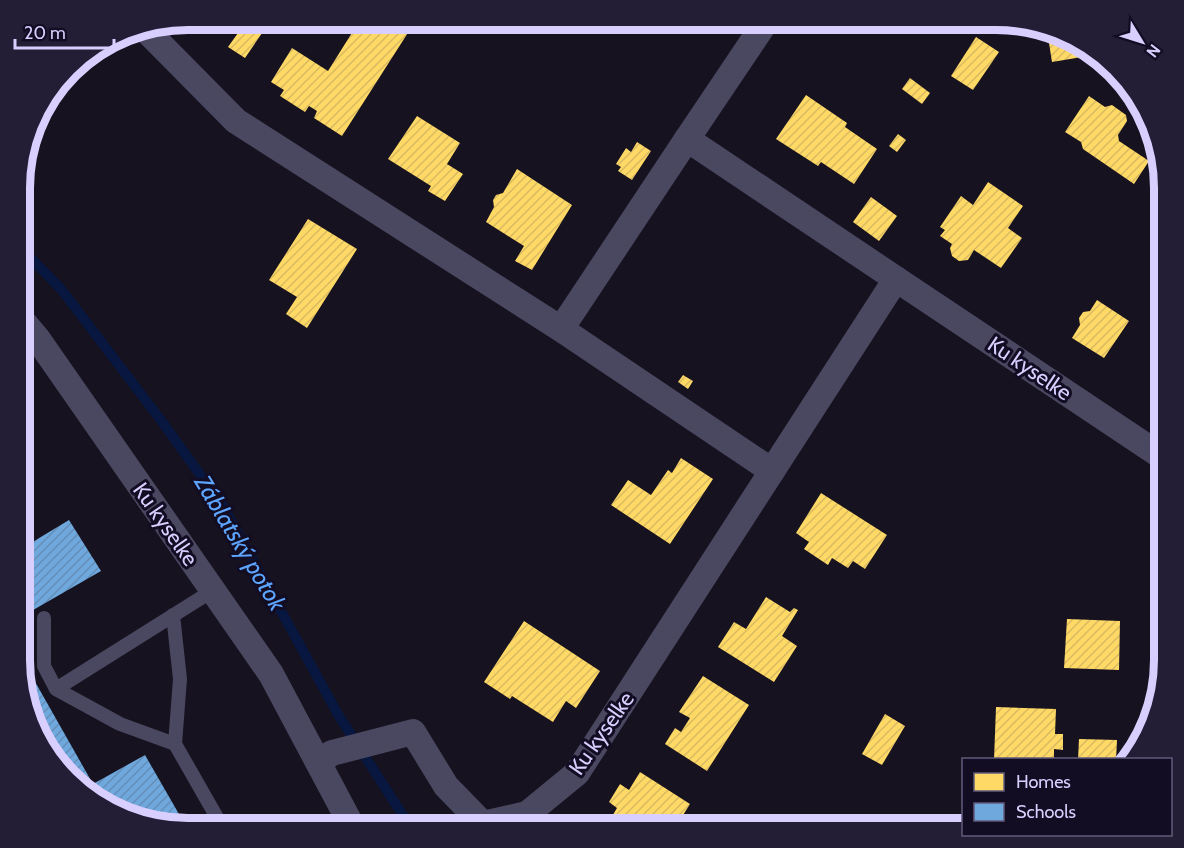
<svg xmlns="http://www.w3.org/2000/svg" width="1184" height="848" font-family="Cabin,sans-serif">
  <defs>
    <pattern id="homes-hatch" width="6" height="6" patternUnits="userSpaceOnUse" patternTransform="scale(1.5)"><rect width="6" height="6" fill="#ffd966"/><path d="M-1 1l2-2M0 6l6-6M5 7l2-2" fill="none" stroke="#d9ba61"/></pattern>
    <pattern id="schools-hatch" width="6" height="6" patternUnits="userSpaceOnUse" patternTransform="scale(1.5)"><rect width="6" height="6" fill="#6fa8dc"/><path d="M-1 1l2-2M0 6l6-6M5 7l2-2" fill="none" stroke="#648eb8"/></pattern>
  </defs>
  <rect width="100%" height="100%" fill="#16121f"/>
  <g fill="url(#homes-hatch)">
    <polygon points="203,20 271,20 245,58 228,47 238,33 220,21 213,25"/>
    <polygon points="360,20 397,20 411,28 342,136 314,118 317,111 309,106 305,112 280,96 284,90 271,82 292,48 328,71"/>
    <polygon points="976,37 999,52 973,90 951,76"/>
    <polygon points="1062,40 1080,47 1082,57 1052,62 1049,43"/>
    <polygon points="910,78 930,93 922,104 902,89"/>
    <polygon points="806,95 847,123 845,127 877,149 854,184 821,162 818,166 776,139"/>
    <polygon points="1089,96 1105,107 1112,105 1126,115 1127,121 1118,135 1119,141 1149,161 1134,184 1083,149 1081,142 1065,132"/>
    <polygon points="417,116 460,143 447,164 463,174 445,201 428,191 431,186 388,159"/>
    <polygon points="898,134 906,140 897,152 889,146"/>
    <polygon points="637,142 651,151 632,180 618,171 621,167 616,164 626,148 631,152"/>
    <polygon points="517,169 572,205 532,270 515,261 524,246 486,222 494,207 493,200 496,195 503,193"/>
    <polygon points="988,182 1023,206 1008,228 1022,238 1001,268 974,250 968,260 959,261 952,256 950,248 952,244 940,236 945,230 940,227 961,196 973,205"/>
    <polygon points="871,197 897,216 879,241 853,222"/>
    <polygon points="308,219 357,249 307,328 286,314 297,297 269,280"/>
    <polygon points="1097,300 1129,321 1104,358 1072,338 1080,325 1079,318 1083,312 1090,311"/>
    <polygon points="683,375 693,381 688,389 678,382"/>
    <polygon points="681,458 713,479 670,544 611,505 628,480 651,495 668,470 672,473"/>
    <polygon points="821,493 887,535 865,569 853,561 848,568 832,558 828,565 804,549 809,542 796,533"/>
    <polygon points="766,597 790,612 794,608 798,610 782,636 797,646 774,682 718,647 734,622 746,629"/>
    <polygon points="1067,619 1120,621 1119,670 1064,668"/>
    <polygon points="524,621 600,671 576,708 566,701 553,722 512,696 510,699 484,682"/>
    <polygon points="703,676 749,705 707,771 665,744 675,728 681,732 690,718 679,712"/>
    <polygon points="996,707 1056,709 1055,734 1063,734 1063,750 1054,749 1054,760 994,760"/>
    <polygon points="885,714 905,726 882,765 862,754"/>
    <polygon points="1079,739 1117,740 1116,760 1078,760"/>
    <polygon points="640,772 690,804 675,828 612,828 607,825 617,808 609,802 620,784 629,790"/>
  </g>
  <g fill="url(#schools-hatch)">
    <polygon points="69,520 101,571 21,617 21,549"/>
    <polygon points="21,657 93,784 145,755 187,828 177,828 85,794 42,744 21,682"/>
  </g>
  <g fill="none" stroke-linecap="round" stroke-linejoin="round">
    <polyline stroke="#08173f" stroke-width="10" points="21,248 61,289 160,419 224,508 339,716 411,828"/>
    <g stroke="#4a4760" stroke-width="14">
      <polyline points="173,615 180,679 175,744 120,724 56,689 212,591"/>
      <polyline points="44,618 44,666 56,689"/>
      <polyline points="175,744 223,828"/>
    </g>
    <g stroke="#4a4760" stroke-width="26">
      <polyline points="143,27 236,121 561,329 772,471"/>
      <polyline points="687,139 767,20"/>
      <polyline points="21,319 37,338 271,674 353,828"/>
      <polyline points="561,329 687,139 896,279"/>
      <polyline points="318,762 332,753 413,732 446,786 483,824 527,814 577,773 896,279 1164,458"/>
    </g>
  </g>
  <g text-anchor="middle" stroke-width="6" stroke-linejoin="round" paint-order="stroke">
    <g font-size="22" fill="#d9cfff" stroke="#130d24">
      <text transform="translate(1030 368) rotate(34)" y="8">Ku kyselke</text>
      <text transform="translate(166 524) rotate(55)" y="8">Ku kyselke</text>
      <text transform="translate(601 733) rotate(-55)" y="8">Ku kyselke</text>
    </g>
    <g font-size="24" font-style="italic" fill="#5da5ff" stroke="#130d24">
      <text transform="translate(240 543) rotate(59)" y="8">Záblatský potok</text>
    </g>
  </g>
  <path d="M0 0H1184V848H0ZM188 30H996A158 158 0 0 1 1154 188V660A158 158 0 0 1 996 818H188A158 158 0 0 1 30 660V188A158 158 0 0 1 188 30Z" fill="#231d36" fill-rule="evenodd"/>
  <path fill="none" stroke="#d9cfff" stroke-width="8" d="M188 30H996A158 158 0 0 1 1154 188V660A158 158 0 0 1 996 818H188A158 158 0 0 1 30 660V188A158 158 0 0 1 188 30Z"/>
  <rect x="962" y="758" width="210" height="78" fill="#130d24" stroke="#625b7c" stroke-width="1.5"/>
  <rect x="974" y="773" width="30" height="18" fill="#ffd966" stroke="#625b7c" stroke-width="1.5"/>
  <text x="1016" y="788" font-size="18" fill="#d9cfff">Homes</text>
  <rect x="974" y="803" width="30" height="18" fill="#6fa8dc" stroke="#625b7c" stroke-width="1.5"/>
  <text x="1016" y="818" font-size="18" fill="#d9cfff">Schools</text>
  <g transform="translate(1142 42) rotate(128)" stroke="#130d24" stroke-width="4.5" paint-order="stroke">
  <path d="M0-4.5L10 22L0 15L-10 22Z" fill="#d9cfff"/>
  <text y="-9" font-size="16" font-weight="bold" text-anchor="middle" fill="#d9cfff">N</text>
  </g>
  <path d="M15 39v9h99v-9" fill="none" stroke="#d9cfff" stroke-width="3"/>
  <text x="24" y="39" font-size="18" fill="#d9cfff" stroke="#130d24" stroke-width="4.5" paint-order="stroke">20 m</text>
</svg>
